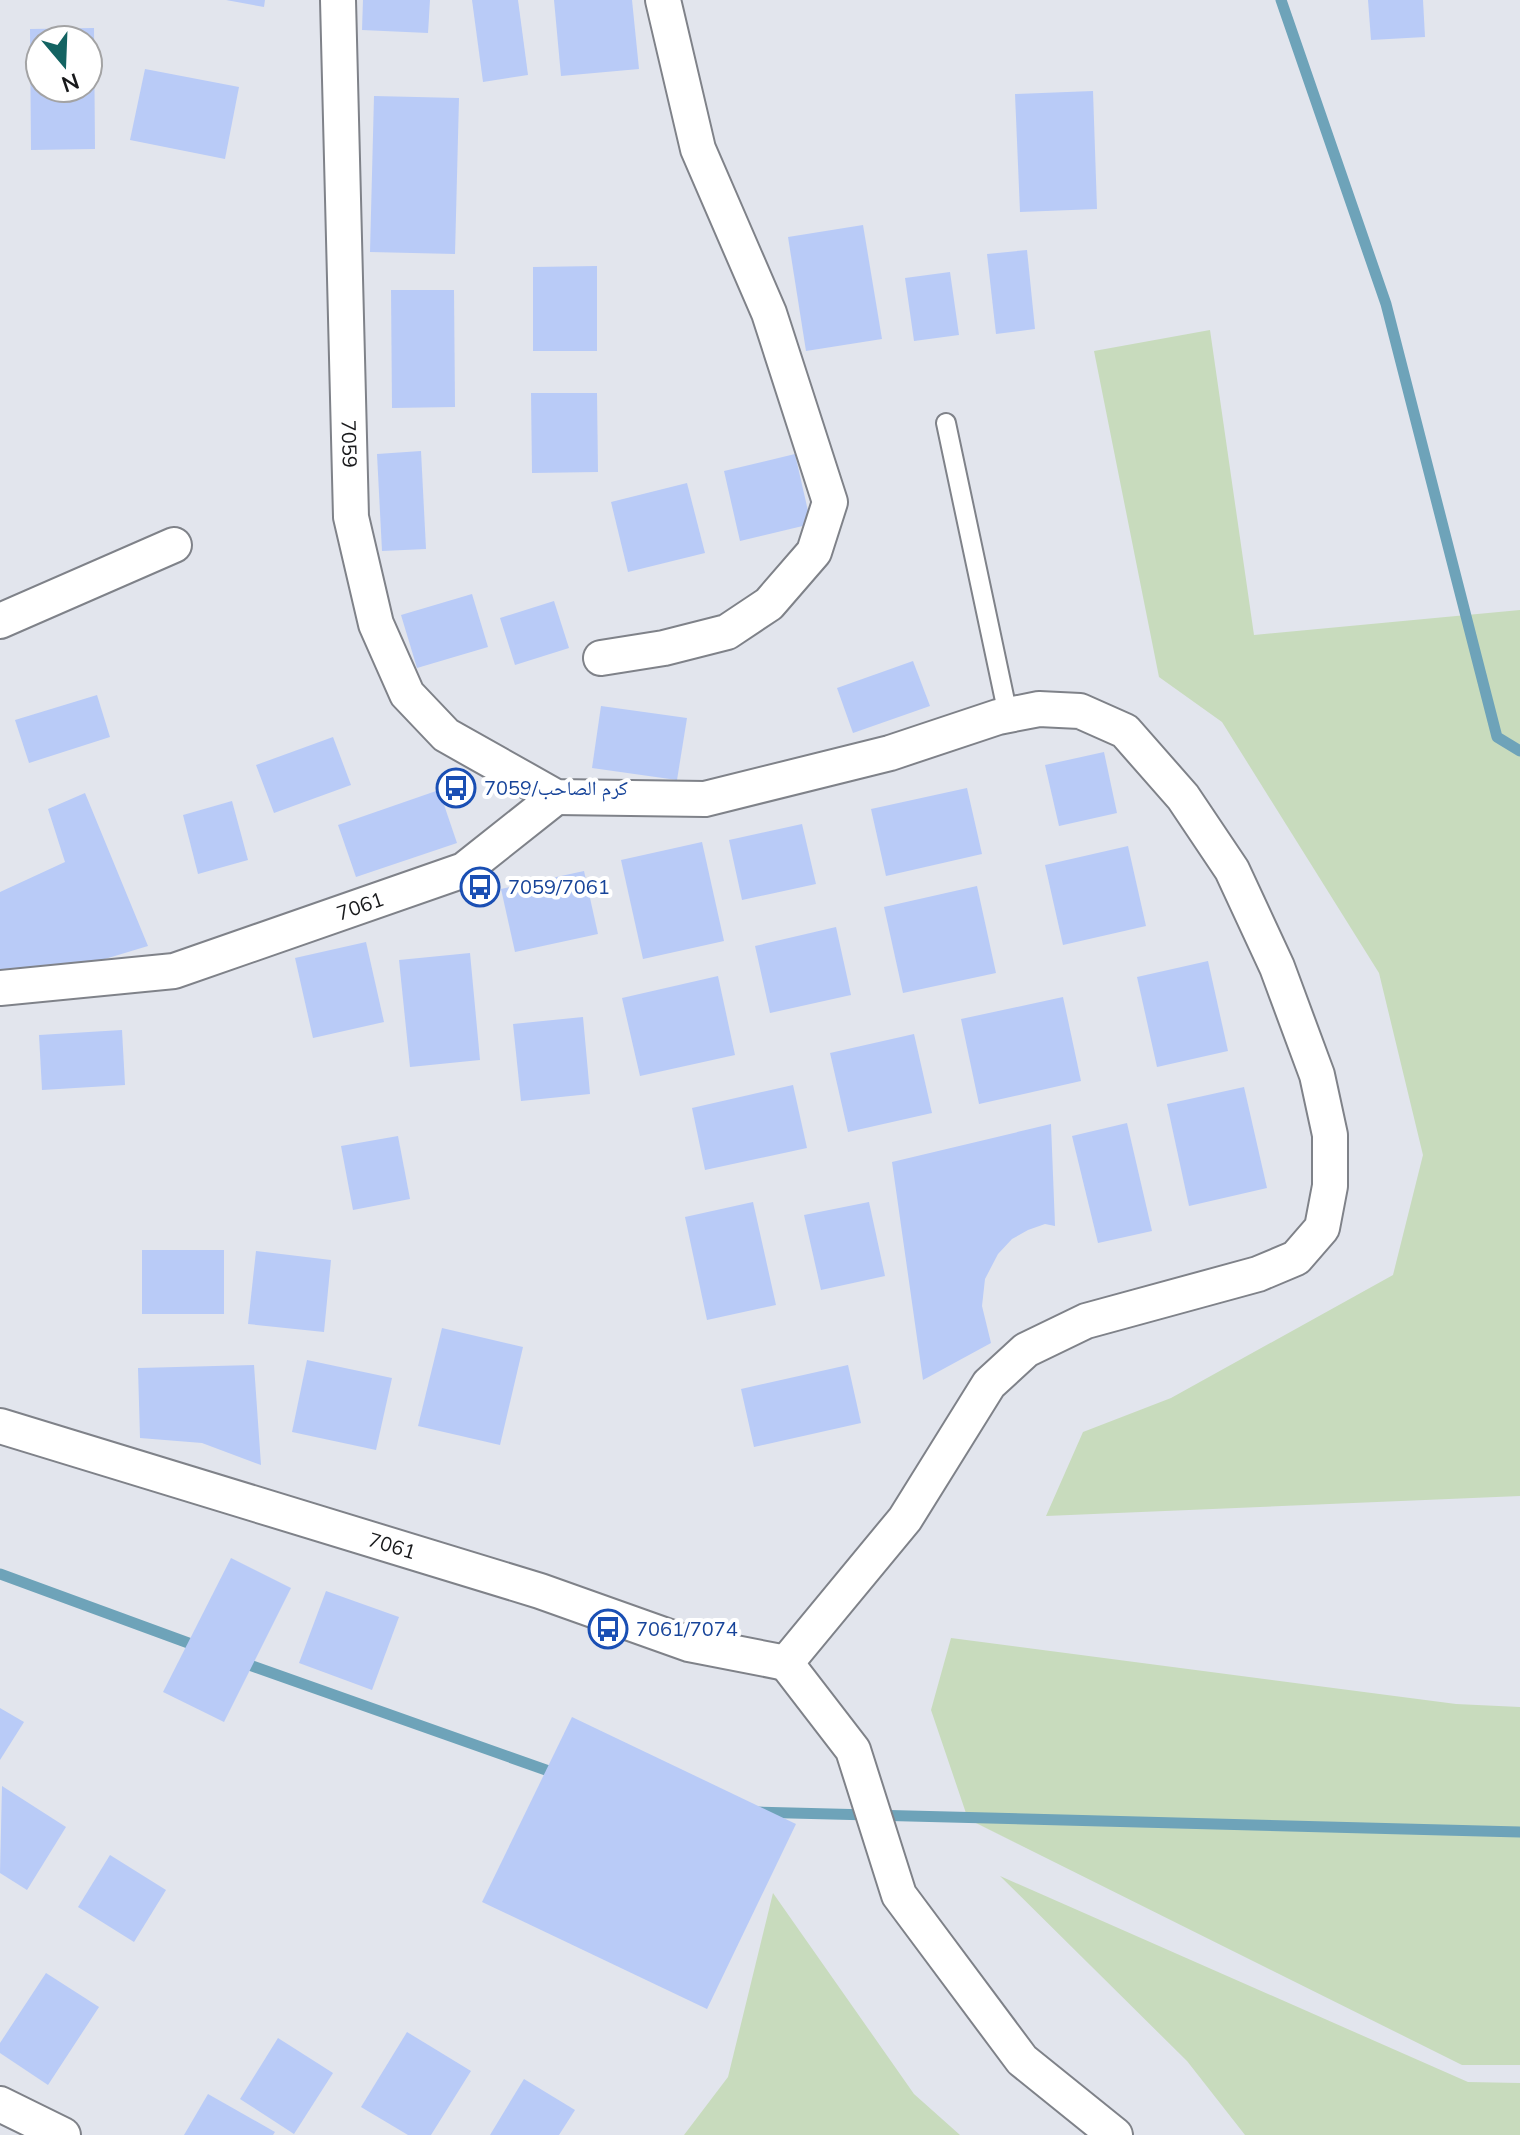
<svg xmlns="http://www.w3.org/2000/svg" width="1520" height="2135" font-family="Mulish,'Noto Naskh Arabic',sans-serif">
  <rect width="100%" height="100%" fill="#e2e5ed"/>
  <g fill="#c8dbbd">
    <polygon points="1210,330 1254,635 1520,610 1520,1496 1046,1516 1083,1432 1171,1398 1393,1275 1423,1155 1379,973 1222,722 1159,677 1094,351"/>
    <polygon points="951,1638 1456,1704 1520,1707 1520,2065 1462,2065 968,1819 931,1710"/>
    <polygon points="1000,1876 1468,2082 1520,2083 1520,2135 1245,2135 1187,2061"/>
    <polygon points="773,1893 914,2094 960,2135 684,2135 728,2077"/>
  </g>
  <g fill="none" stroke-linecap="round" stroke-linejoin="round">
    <g stroke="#6ea3b9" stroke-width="11">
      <polyline points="1281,0 1386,304 1497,737 1520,751"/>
      <polyline points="0,1574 202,1648"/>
      <polyline points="241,1662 560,1775"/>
      <polyline points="756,1812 1520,1832"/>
    </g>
  </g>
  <g fill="#b9cbf7" fill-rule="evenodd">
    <polygon points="226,0 265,0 264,7"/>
    <polygon points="363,0 430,0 428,33 362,30"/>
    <polygon points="472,0 518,0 528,75 483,82"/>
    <polygon points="554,0 632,0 639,69 561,76"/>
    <polygon points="1368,0 1423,0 1425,37 1371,40"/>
    <path d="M94,28L95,149L31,150L30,29ZM40,40H88V88H40Z"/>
    <polygon points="145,69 239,87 225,159 130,140"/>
    <polygon points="1093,91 1097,209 1020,212 1015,94"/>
    <polygon points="374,96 459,98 455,254 370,252"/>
    <polygon points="863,225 882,339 806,351 788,237"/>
    <polygon points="1027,250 1035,329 996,334 987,254"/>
    <polygon points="597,266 597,351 533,351 533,267"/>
    <polygon points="950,272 959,335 914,341 905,278"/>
    <polygon points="391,290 454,290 455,407 392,408"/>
    <polygon points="531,393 597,393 598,472 532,473"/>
    <polygon points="421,451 426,549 382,551 377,454"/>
    <polygon points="795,454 811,524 740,541 724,471"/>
    <polygon points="687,483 705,553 628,572 611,502"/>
    <polygon points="472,594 488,647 417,668 401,615"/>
    <polygon points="554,601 569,648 515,665 500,618"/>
    <polygon points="913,661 930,706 853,733 837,688"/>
    <polygon points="97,695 110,737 29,763 15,720"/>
    <polygon points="601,706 687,718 677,780 592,768"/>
    <polygon points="333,737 351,785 274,813 256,765"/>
    <polygon points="1104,752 1117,813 1059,826 1045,765"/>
    <polygon points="967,788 982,854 886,876 871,809"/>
    <polygon points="439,790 457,843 356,877 338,825"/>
    <polygon points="85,793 148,946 65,971 0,977 0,892 65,862 48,809"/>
    <polygon points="232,801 248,860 198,874 183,815"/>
    <polygon points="802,824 816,884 742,900 729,840"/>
    <polygon points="702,842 724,941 643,959 621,860"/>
    <polygon points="1128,846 1146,926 1063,945 1045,865"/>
    <polygon points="584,871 598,934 515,952 501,889"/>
    <polygon points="977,886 996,973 903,993 884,907"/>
    <polygon points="836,927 851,995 770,1013 755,946"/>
    <polygon points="366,942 384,1022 313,1038 295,958"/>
    <polygon points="470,953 480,1060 410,1067 399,960"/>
    <polygon points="1208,961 1228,1051 1157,1067 1137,977"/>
    <polygon points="718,976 735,1055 640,1076 622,998"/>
    <polygon points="1063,997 1081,1081 979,1104 961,1019"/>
    <polygon points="583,1017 590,1094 521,1101 513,1024"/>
    <polygon points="122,1030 125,1085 42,1090 39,1035"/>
    <polygon points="914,1034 932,1113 848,1132 830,1053"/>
    <polygon points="793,1085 807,1148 705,1170 692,1108"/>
    <polygon points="1244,1087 1267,1188 1189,1206 1167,1104"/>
    <polygon points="1127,1123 1152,1231 1098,1243 1072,1136"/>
    <polygon points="1051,1124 1055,1226 1045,1224 1028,1230 1012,1239 998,1254 985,1279 982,1306 991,1343 923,1380 892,1162"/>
    <polygon points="398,1136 410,1199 353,1210 341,1146"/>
    <polygon points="753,1202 776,1305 707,1320 685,1217"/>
    <polygon points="869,1202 885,1276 821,1290 804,1215"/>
    <rect x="142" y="1250" width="82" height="64"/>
    <polygon points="256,1251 331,1260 324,1332 248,1324"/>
    <polygon points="442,1328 523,1347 500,1445 418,1426"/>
    <polygon points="307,1360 392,1378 376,1450 292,1432"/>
    <polygon points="254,1365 261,1465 202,1443 140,1438 138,1368"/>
    <polygon points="848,1365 861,1423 754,1447 741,1389"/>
    <polygon points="231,1558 291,1588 224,1722 163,1692"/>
    <polygon points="326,1591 399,1617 372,1690 299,1663"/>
    <polygon points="0,1708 24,1722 0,1760"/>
    <polygon points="572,1717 796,1824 707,2009 482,1902"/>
    <polygon points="2,1786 66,1827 27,1890 0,1873"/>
    <polygon points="110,1855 166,1890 134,1942 78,1907"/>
    <polygon points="46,1973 99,2007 48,2085 0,2053 0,2043"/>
    <polygon points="407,2032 471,2071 431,2135 408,2135 361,2107"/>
    <polygon points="278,2038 333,2073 294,2134 240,2099"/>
    <polygon points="524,2079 575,2110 559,2135 490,2135"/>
    <polygon points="208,2094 275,2132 273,2135 184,2135"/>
  </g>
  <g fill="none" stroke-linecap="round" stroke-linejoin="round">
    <defs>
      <polyline id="lane" points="946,423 1008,715"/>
      <g id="street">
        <path id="s1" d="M338,0L351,517L376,624L407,694L446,735L556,797L705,799L890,753L998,717L1039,709L1080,711L1125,731L1183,797L1232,870L1277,967L1317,1075L1330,1135V1186L1322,1228L1296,1258L1258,1274L1086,1321L1026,1350L989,1384L905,1519L786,1663"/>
        <polyline points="0,621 174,545"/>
        <polyline points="601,658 664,648 727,632 769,604 814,552 830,502 769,313 698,149 663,0"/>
        <path id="s2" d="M0,988L174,971L464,870L556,797"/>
        <path id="s3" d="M0,1426L540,1591L689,1644L786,1663"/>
        <polyline points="786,1663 853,1750 899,1895 1022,2060 1115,2135"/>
        <polyline points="0,2104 63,2135"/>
      </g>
    </defs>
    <use href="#lane" stroke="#7f8289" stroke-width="22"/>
    <use href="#street" stroke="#7f8289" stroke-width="38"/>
    <use href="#lane" stroke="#fff" stroke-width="18"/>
    <use href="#street" stroke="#fff" stroke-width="34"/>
  </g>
  <defs>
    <symbol id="bus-ring" viewBox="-11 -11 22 22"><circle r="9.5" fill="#fff" stroke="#1a4fb4" stroke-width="1.5"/><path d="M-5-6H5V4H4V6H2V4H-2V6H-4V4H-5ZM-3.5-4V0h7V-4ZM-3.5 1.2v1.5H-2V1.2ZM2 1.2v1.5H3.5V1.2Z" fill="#1a4fb4"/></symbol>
  </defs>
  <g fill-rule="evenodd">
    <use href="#bus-ring" x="434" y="766" width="44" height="44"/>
    <use href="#bus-ring" x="458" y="865" width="44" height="44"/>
    <use href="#bus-ring" x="586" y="1607" width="44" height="44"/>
  </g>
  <g text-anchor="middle" stroke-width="8" stroke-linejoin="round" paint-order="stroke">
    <g font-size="20" fill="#18191b" stroke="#fff">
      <text dy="7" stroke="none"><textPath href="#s1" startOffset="444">7059</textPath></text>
      <text dy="7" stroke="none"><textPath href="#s2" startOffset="372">7061</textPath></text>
      <text dy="7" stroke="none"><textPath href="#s3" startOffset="410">7061</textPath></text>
    </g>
    <g font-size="20" fill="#164399" stroke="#fff" text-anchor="start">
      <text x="484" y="795">كرم الصاحب/7059</text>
      <text x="508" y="894">7059/7061</text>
      <text x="636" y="1636">7061/7074</text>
    </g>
  </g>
  <g transform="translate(64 64) rotate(161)"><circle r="38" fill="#ffffff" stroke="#a3a3a4" stroke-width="2"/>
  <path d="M0-6L14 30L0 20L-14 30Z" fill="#136362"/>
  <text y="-12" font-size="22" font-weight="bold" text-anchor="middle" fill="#18191b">N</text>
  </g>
</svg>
